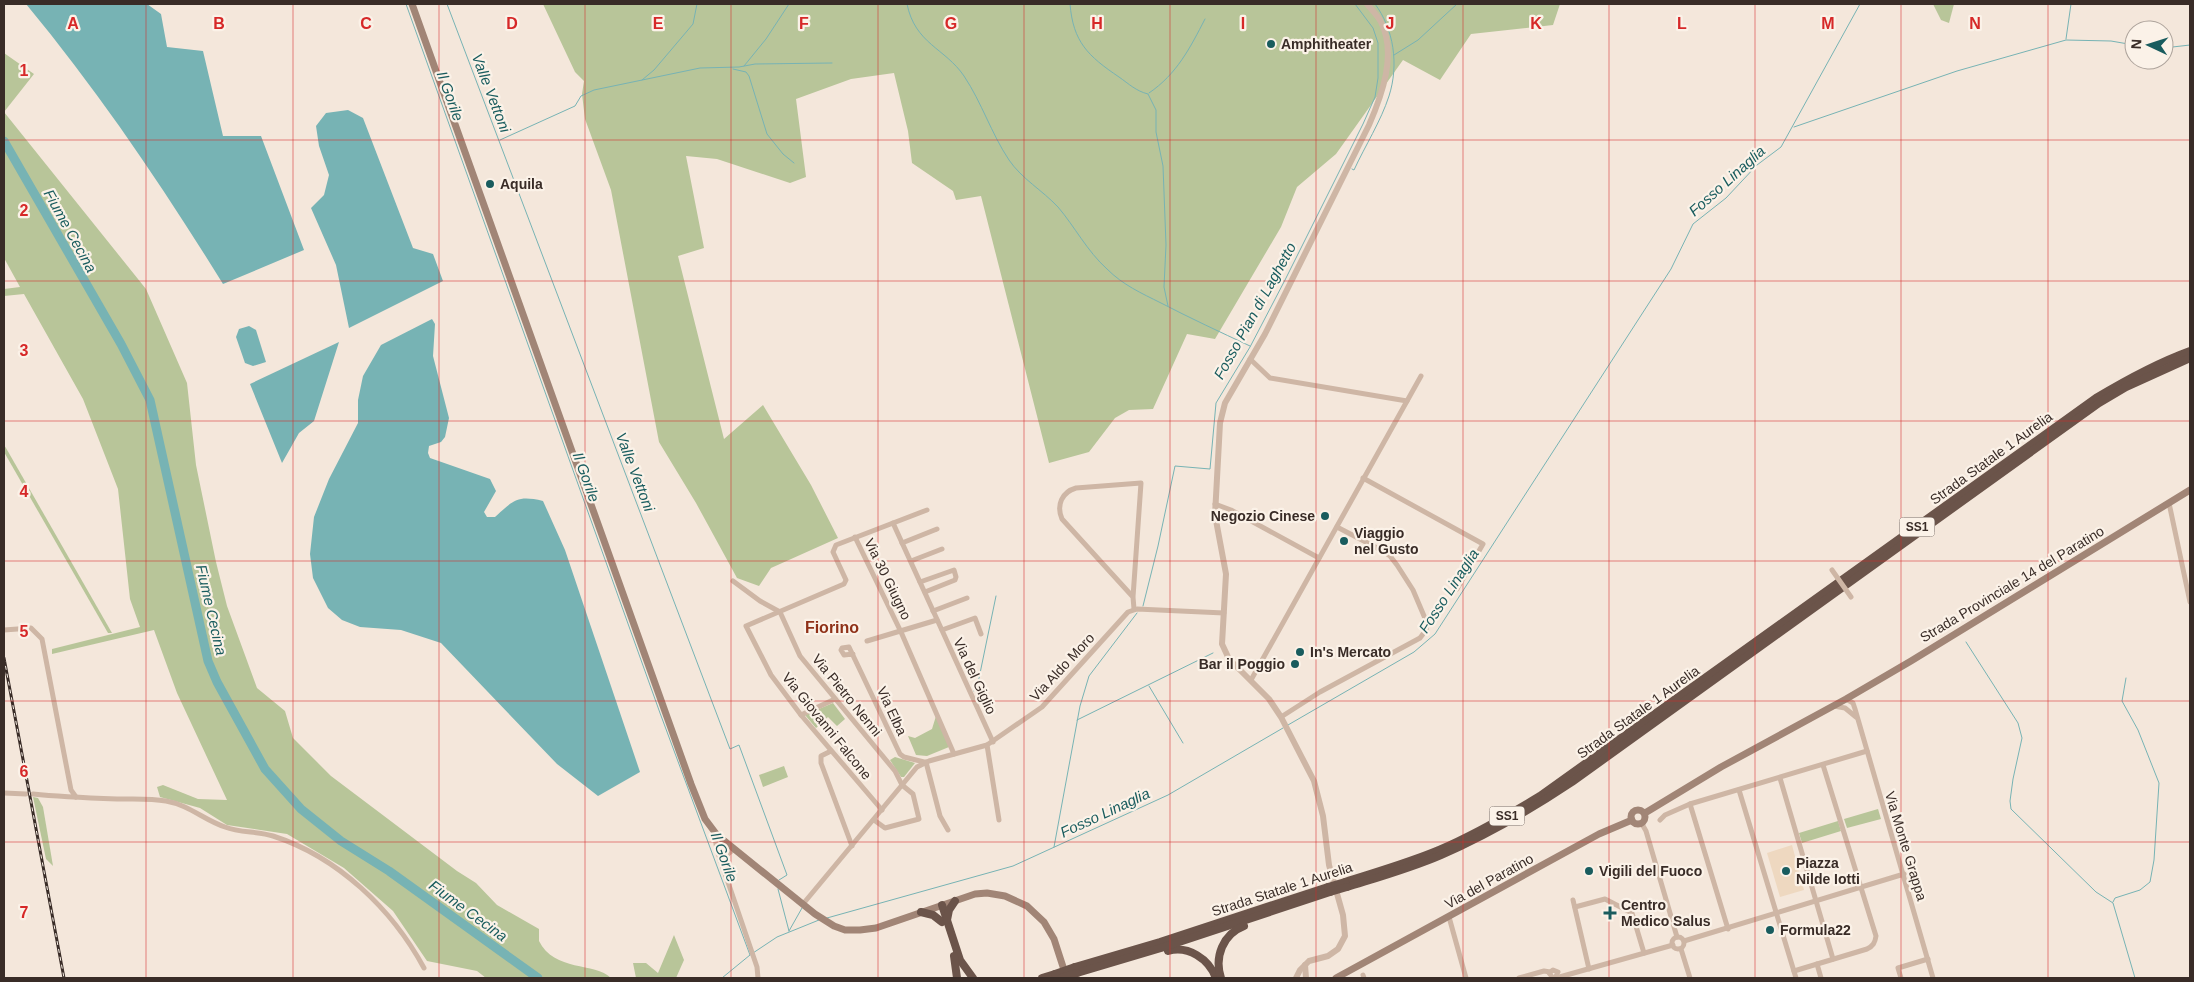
<svg xmlns="http://www.w3.org/2000/svg" width="2194" height="982" font-family="Helvetica,sans-serif">
  <rect width="100%" height="100%" fill="#f4e7db"/>
  <g fill="#b8c599">
    <polygon points="543,4 1560,4 1553,25 1471,34 1440,80 1403,60 1336,154 1297,187 1281,227 1215,339 1187,334 1153,409 1129,410 1115,418 1089,452 1049,463 981,196 956,200 953,191 912,163 908,131 894,73 851,79 796,99 806,177 790,183 717,159 686,156 704,248 678,256 724,439 763,405 811,485 838,538 771,568 759,586 737,578 696,503 659,442 611,190 585,119 582,94 584,81 575,72"/>
    <polygon points="1933,4 1954,4 1949,23 1941,20"/>
    <path d="M4,53L34,74L4,112L146,289L187,383L196,465L216,562L227,606L257,688L285,711L293,738L331,776L457,871L476,883L497,905L539,929V941C554,972 595,962 611,978H486L477,971L427,961L393,911L344,868L287,834L227,825L200,808L160,797L157,787L163,785L198,799L227,800L177,693L154,630L52,654V649L140,627L130,599L118,489L83,399L24,294L4,296V289L20,287L4,258Z"/>
    <polygon points="4,445 6,448 112,633 108,633 4,452"/>
    <polygon points="833,703 845,719 837,726 828,717 816,728 805,715"/>
    <polygon points="936,716 949,747 927,756 916,755 908,736 915,738 932,729"/>
    <polygon points="895,757 915,763 904,777 901,777 890,760"/>
    <polygon points="784,766 788,777 763,787 759,775"/>
    <polygon points="33,797 38,798 43,807 53,866 46,859"/>
    <polygon points="1878,809 1881,819 1847,828 1844,819"/>
    <polygon points="1838,821 1841,831 1802,843 1799,833"/>
    <polygon points="674,935 684,960 676,978 636,978 633,963 646,963 658,973"/>
  </g>
  <polygon fill="#eed8c0" points="1792,845 1804,890 1780,897 1767,853"/>
  <g fill="#77b3b4">
    <path d="M26,4H147L161,14L167,47L203,51L223,136H261L304,250L223,284C163,187 99,92 26,4Z"/>
    <polygon points="348,110 363,118 413,248 433,254 443,281 349,328 336,265 311,208 324,195 329,175 319,146 316,126 326,113"/>
    <path d="M432,319L435,324L433,356L449,418L445,437L441,442L429,446L428,453L430,458L490,479L496,491L484,512L487,517H495C514,500 517,495 543,501L565,550L640,772L598,796L557,764L441,643L401,630L360,627L342,620L328,608L313,578L310,554L314,517L329,479L358,423V400L363,376L381,345Z"/>
    <polygon points="249,326 256,330 266,362 253,366 245,363 236,337 239,329"/>
    <polygon points="339,342 314,421 299,433 282,463 250,384"/>
  </g>
  <g fill="none" stroke-linecap="round" stroke-linejoin="round">
    <g stroke="#77b3b4" stroke-width="1">
      <polyline points="406,4 660,713 750,955"/>
      <polyline points="447,4 730,749 739,745 787,875 779,880"/>
      <path d="M907,4C915,44 945,48 964,76C982,103 991,133 1009,160C1022,179 1042,190 1058,207C1075,227 1087,251 1107,269C1123,285 1141,293 1161,303C1190,318 1220,332 1250,346"/>
      <path d="M1070,4C1073,42 1088,56 1119,77C1129,84 1136,91 1148,94L1156,110V132L1163,166L1166,245L1164,287L1168,306"/>
      <polyline points="2066,39 2071,4"/>
      <polyline points="2164,48 2190,45"/>
      <polyline points="1394,55 1418,40 1457,4"/>
      <polyline points="744,66 766,39 789,4"/>
      <polyline points="733,69 746,72 749,76 767,134 783,154 794,163"/>
      <polyline points="642,80 654,70 693,24 697,4"/>
      <path d="M1149,93C1177,74 1190,48 1205,19"/>
      <polyline points="1794,127 1957,71 2066,40 2111,41 2134,45"/>
      <polyline points="500,140 575,106 581,96 594,90 700,68 739,67 755,64 832,63"/>
      <path d="M1352,169L1354,170C1365,146 1381,121 1389,96C1399,65 1394,29 1375,4"/>
      <polyline points="1143,606 1158,546 1175,466 1210,469 1216,403 1250,347 1285,280 1363,124 1375,97 1378,78 1378,43 1373,28 1355,4"/>
      <polyline points="1966,642 2018,723 2022,738 2013,779 2010,801 2011,809 2096,892 2113,903 2135,978"/>
      <polyline points="1149,686 1183,743"/>
      <polyline points="974,691 978,683 996,596"/>
      <polyline points="1077,720 1213,653"/>
      <polyline points="1288,725 1414,652 1435,634 1671,269 1693,224 1726,198 1757,165 1781,147 1860,4"/>
      <polyline points="1054,847 1080,706 1089,676 1137,613"/>
      <polyline points="778,889 789,931"/>
      <polyline points="2113,902 2115,898 2140,890 2150,882 2154,860 2159,783 2138,730 2122,701 2126,678"/>
      <polyline points="827,918 1013,866 1168,795 1283,728"/>
      <polyline points="789,931 802,908"/>
      <polyline points="753,953 777,937 819,920"/>
      <polyline points="722,978 750,955"/>
    </g>
    <polyline stroke="#77b3b4" stroke-width="9" points="4,141 121,344 150,400 208,661 217,682 265,769 301,809 341,841 389,871 538,978"/>
    <g stroke="#ceb6a5" stroke-width="5">
      <polyline points="1250,359 1270,378 1407,401"/>
      <polyline points="1363,478 1483,544 1457,589"/>
      <polyline points="2169,503 2190,602"/>
      <polyline points="1215,504 1231,510 1319,558"/>
      <polyline points="893,523 993,742"/>
      <polyline points="855,537 901,632 954,754"/>
      <polyline points="902,543 937,529"/>
      <polyline points="911,561 942,549"/>
      <polyline points="733,581 760,601 780,612 800,656 895,771 902,785 913,794 919,819 885,828 874,820"/>
      <polyline points="920,582 954,570 956,577 955,580 925,592"/>
      <path d="M1133,597L1062,519C1056,505 1062,492 1076,488L1141,483L1133,597L1134,609"/>
      <polyline points="933,611 967,598"/>
      <polyline points="4,630 31,628 42,639 71,790 76,797"/>
      <polyline points="942,630 975,618 981,634"/>
      <polyline points="867,641 937,620"/>
      <polyline points="853,654 844,655 841,650 842,648 849,647 900,754 904,757 924,762"/>
      <polyline points="1251,680 1421,376"/>
      <polyline points="1846,699 1853,703 1855,709 1933,978"/>
      <polyline points="1834,706 1845,708 1856,717"/>
      <polyline points="801,715 835,699"/>
      <polyline points="1281,717 1320,692 1420,638 1426,630 1427,623 1413,590 1397,565 1390,556 1381,550 1337,527"/>
      <polyline points="987,745 999,820"/>
      <polyline points="831,751 821,756 821,763 852,846"/>
      <polyline points="926,762 940,816 948,830"/>
      <polyline points="1780,778 1833,959"/>
      <polyline points="1739,790 1796,978"/>
      <polyline points="4,793 26,794"/>
      <path d="M33,794C61,797 89,798 117,799C133,799 150,798 166,801C189,805 204,820 225,827C240,833 257,831 273,836C338,857 392,909 424,968"/>
      <polyline points="1690,804 1728,929"/>
      <polyline points="882,810 801,715 771,675 746,626 844,584 846,580 833,552 836,545 927,510"/>
      <polyline points="1660,820 1665,815 1690,804 1867,751"/>
      <polyline points="1642,824 1646,831 1677,937"/>
      <polyline points="714,831 717,850 757,967 758,978"/>
      <polyline points="720,860 733,850"/>
      <polyline points="1573,900 1589,969"/>
      <polyline points="803,904 917,767 929,761 987,745 1042,707 1128,612 1137,609 1224,613"/>
      <polyline points="1575,907 1605,899 1632,913 1644,953"/>
      <polyline points="1449,917 1466,978"/>
      <circle cx="1678" cy="943" r="6"/>
      <polyline points="1684,941 1904,874"/>
      <polyline points="1681,949 1690,978"/>
      <polyline points="1817,964 1821,978"/>
      <path d="M1794,971L1867,949C1873,946 1875,943 1876,936L1823,765"/>
      <polyline points="1363,975 1364,978"/>
      <polyline points="1519,978 1544,971 1550,972"/>
      <polyline points="1553,978 1549,973 1553,970 1558,972 1555,978"/>
      <polyline points="1556,978 1673,945"/>
      <polyline points="1901,978 1898,968 1928,959"/>
    </g>
    <g stroke="#ceb6a5" stroke-width="6">
      <polyline points="1305,965 1306,978"/>
      <path d="M1296,978L1300,970L1309,961L1328,956L1338,949L1345,936L1343,915L1329,865L1323,816L1314,781L1281,717L1269,699L1229,659L1222,644L1226,574L1215,515L1220,423L1225,403L1265,334L1369,125C1382,95 1397,54 1381,22C1378,16 1372,10 1367,4"/>
    </g>
    <g stroke="#a18576" stroke-width="7">
      <polyline points="412,4 691,784 705,819 717,835 815,914 834,926 845,930 860,930 876,928 975,894 987,893 1005,896 1027,906 1044,922 1054,939 1066,976"/>
      <circle cx="1638" cy="817" r="7"/>
      <polyline points="1645,813 1721,767 1846,699 1911,661 2190,490"/>
      <polyline points="1336,978 1599,834 1632,820"/>
    </g>
    <g stroke="#6b544a" stroke-width="8">
      <path d="M1345,882C1376,872 1408,863 1439,850C1474,835 1507,816 1540,796L2096,398C2126,380 2157,363 2190,351"/>
      <path d="M1347,887C1379,877 1411,868 1441,855C1487,835 1530,810 1572,782L2099,403L2126,387L2190,358"/>
      <polyline points="942,905 960,960 973,978"/>
      <polyline points="921,912 933,915 942,922"/>
      <polyline points="947,920 949,910 955,901"/>
      <path d="M1168,951C1188,945 1209,959 1216,978"/>
      <polyline points="954,956 957,978"/>
      <polyline points="1075,967 1160,942 1328,887"/>
      <polyline points="1077,973 1161,948 1330,892"/>
      <polyline points="1042,978 1055,974"/>
      <path d="M1221,978C1214,957 1223,934 1244,926"/>
    </g>
    <defs>
      <polyline id="rail" points="4,658 64,978"/>
    </defs>
    <use href="#rail" stroke="#392c27" stroke-width="3"/>
    <use href="#rail" stroke="#fbf2e8" stroke-width="1" stroke-dasharray="4" stroke-linecap="butt"/>
    <polyline stroke="#ceb6a5" stroke-width="5" points="1832,570 1851,597"/>
    <g stroke="#6b544a" stroke-width="8">
      <polyline points="1328,887 1345,882"/>
      <polyline points="1330,892 1347,887"/>
      <polyline points="1055,974 1075,967"/>
      <polyline points="1061,978 1077,973"/>
    </g>
  </g>
  <path fill="none" stroke="#d62828" stroke-width="1" stroke-opacity="0.55" d="M146,4V978M293,4V978M439,4V978M585,4V978M731,4V978M878,4V978M1024,4V978M1170,4V978M1316,4V978M1463,4V978M1609,4V978M1755,4V978M1901,4V978M2048,4V978M4,140H2190M4,281H2190M4,421H2190M4,561H2190M4,701H2190M4,842H2190"/>
  <g fill="#195c5e" stroke="#fbf2e8" stroke-width="2">
    <circle cx="1271" cy="44" r="5"/>
    <circle cx="490" cy="184" r="5"/>
    <circle cx="1325" cy="516" r="5"/>
    <circle cx="1344" cy="541" r="5"/>
    <circle cx="1300" cy="652" r="5"/>
    <circle cx="1295" cy="664" r="5"/>
    <circle cx="1589" cy="871" r="5"/>
    <circle cx="1786" cy="871" r="5"/>
    <path d="M1607.5 905.5h5v5h5v5h-5v5h-5v-5h-5v-5h5z"/>
    <circle cx="1770" cy="930" r="5"/>
  </g>
  <g text-anchor="middle" stroke-width="4.5" stroke-linejoin="round" paint-order="stroke">
    <g fill="#fbf2e8" stroke="#736761" stroke-width="1">
      <rect x="1899.5" y="517.5" width="35" height="19" rx="4"/>
      <rect x="1489.5" y="806.5" width="35" height="19" rx="4"/>
    </g>
    <g font-size="12" font-weight="bold" fill="#392c27">
      <text x="1917" y="531">SS1</text>
      <text x="1507" y="820">SS1</text>
    </g>
    <g font-size="14" font-weight="bold" fill="#392c27" stroke="#fbf2e8" text-anchor="start">
      <text x="1281" y="49">Amphitheater</text>
      <text x="500" y="189">Aquila</text>
      <text x="1315" y="521" text-anchor="end">Negozio Cinese</text>
      <text x="1354" y="538">Viaggio<tspan x="1354" dy="16">nel Gusto</tspan></text>
      <text x="1310" y="657">In's Mercato</text>
      <text x="1285" y="669" text-anchor="end">Bar il Poggio</text>
      <text x="1796" y="868">Piazza<tspan x="1796" dy="16">Nilde Iotti</tspan></text>
      <text x="1599" y="876">Vigili del Fuoco</text>
      <text x="1621" y="910">Centro<tspan x="1621" dy="16">Medico Salus</tspan></text>
      <text x="1780" y="935">Formula22</text>
    </g>
    <g font-size="14" fill="#392c27" stroke="#fbf2e8">
      <text transform="translate(1991 458) rotate(-36)" y="5">Strada Statale 1 Aurelia</text>
      <text transform="translate(888 579) rotate(64)" y="5">Via 30 Giugno</text>
      <text transform="translate(2012 584) rotate(-31)" y="5">Strada Provinciale 14 del Paratino</text>
      <text transform="translate(1062 667) rotate(-47)" y="5">Via Aldo Moro</text>
      <text transform="translate(975 676) rotate(65)" y="5">Via del Giglio</text>
      <text transform="translate(847 695) rotate(51)" y="5">Via Pietro Nenni</text>
      <text transform="translate(892 711) rotate(65)" y="5">Via Elba</text>
      <text transform="translate(1638 712) rotate(-36)" y="5">Strada Statale 1 Aurelia</text>
      <text transform="translate(827 726) rotate(51)" y="5">Via Giovanni Falcone</text>
      <text transform="translate(1906 846) rotate(73)" y="5">Via Monte Grappa</text>
      <text transform="translate(1489 881) rotate(-29)" y="5">Via del Paratino</text>
      <text transform="translate(1282 889) rotate(-18)" y="5">Strada Statale 1 Aurelia</text>
    </g>
    <g font-size="15" font-style="italic" fill="#195c5e" stroke="#fbf2e8">
      <text transform="translate(491 93) rotate(69)" y="5">Valle Vettoni</text>
      <text transform="translate(450 96) rotate(70)" y="5">Il Gorile</text>
      <text transform="translate(1727 181) rotate(-42)" y="5">Fosso Linaglia</text>
      <text transform="translate(70 231) rotate(61)" y="5">Fiume Cecina</text>
      <text transform="translate(1255 311) rotate(-61)" y="5">Fosso Pian di Laghetto</text>
      <text transform="translate(635 472) rotate(69)" y="5">Valle Vettoni</text>
      <text transform="translate(586 477) rotate(70)" y="5">Il Gorile</text>
      <text transform="translate(1449 591) rotate(-57)" y="5">Fosso Linaglia</text>
      <text transform="translate(211 610) rotate(77)" y="5">Fiume Cecina</text>
      <text transform="translate(1105 813) rotate(-25)" y="5">Fosso Linaglia</text>
      <text transform="translate(724 857) rotate(70)" y="5">Il Gorile</text>
      <text transform="translate(468 911) rotate(36)" y="5">Fiume Cecina</text>
    </g>
    <g font-size="16" font-weight="bold" fill="#8f3118" stroke="#fbf2e8">
      <text x="832" y="633">Fiorino</text>
    </g>
  </g>
  <g font-size="16" text-anchor="middle" font-weight="bold" fill="#d62828" stroke="#fbf2e8" stroke-width="4.5" stroke-linejoin="round" paint-order="stroke">
    <text x="73" y="29">A</text>
    <text x="219" y="29">B</text>
    <text x="366" y="29">C</text>
    <text x="512" y="29">D</text>
    <text x="658" y="29">E</text>
    <text x="804" y="29">F</text>
    <text x="951" y="29">G</text>
    <text x="1097" y="29">H</text>
    <text x="1243" y="29">I</text>
    <text x="1390" y="29">J</text>
    <text x="1536" y="29">K</text>
    <text x="1682" y="29">L</text>
    <text x="1828" y="29">M</text>
    <text x="1975" y="29">N</text>
    <text x="24" y="76">1</text>
    <text x="24" y="216">2</text>
    <text x="24" y="356">3</text>
    <text x="24" y="497">4</text>
    <text x="24" y="637">5</text>
    <text x="24" y="777">6</text>
    <text x="24" y="918">7</text>
  </g>
  <rect width="2194" height="982" fill="none" stroke="#392c27" stroke-width="10"/>
  <g transform="translate(2149 45) rotate(274)"><circle r="24" fill="#fbf2e8" stroke="#ada39b"/>
  <path d="M0-4L9 19L0 12L-9 19Z" fill="#195c5e"/>
  <text y="-8" font-size="14" font-weight="bold" text-anchor="middle" fill="#392c27">N</text>
  </g>
</svg>
